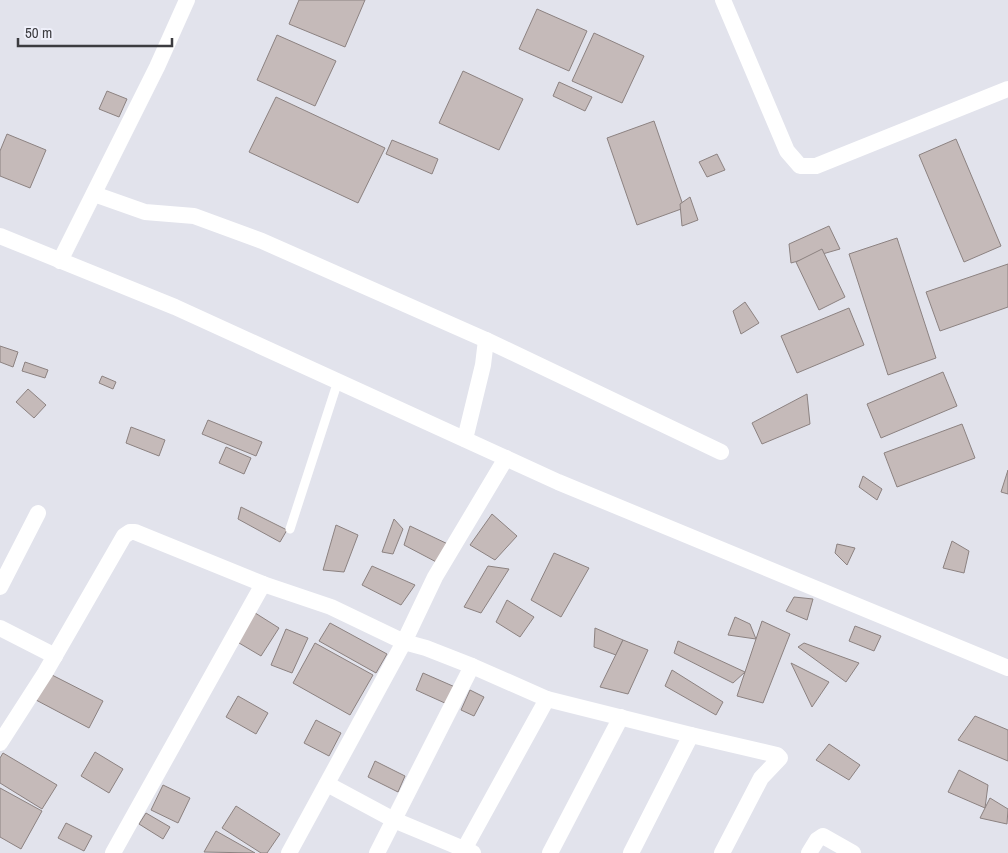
<svg xmlns="http://www.w3.org/2000/svg" width="1008" height="853" font-family="'Archivo Narrow',sans-serif">
  <rect width="100%" height="100%" fill="#e2e3ec"/>
  <g fill="#c5bab9" stroke="#8c8281">
    <polygon points="299,0 365,0 345,47 289,24"/>
    <polygon points="537,9 587,31 569,71 519,49"/>
    <polygon points="594,33 644,56 622,103 572,81"/>
    <polygon points="277,35 336,61 315,106 257,80"/>
    <polygon points="463,71 523,99 499,150 439,123"/>
    <polygon points="559,82 592,97 585,111 553,96"/>
    <polygon points="107,91 127,99 119,117 99,109"/>
    <polygon points="276,97 385,148 358,203 249,152"/>
    <polygon points="654,121 684,208 637,225 607,138"/>
    <polygon points="7,134 46,150 30,188 0,176 0,151"/>
    <polygon points="956,139 1001,246 964,262 919,155"/>
    <polygon points="392,140 438,159 432,174 386,154"/>
    <polygon points="717,154 725,170 707,177 699,162"/>
    <polygon points="690,197 698,220 682,226 680,204"/>
    <polygon points="829,226 840,249 791,263 789,244"/>
    <polygon points="897,238 936,358 888,375 849,254"/>
    <polygon points="822,249 845,297 819,310 796,262"/>
    <polygon points="1008,264 1008,307 940,331 926,292"/>
    <polygon points="745,302 759,323 741,334 733,311"/>
    <polygon points="849,308 864,345 797,373 781,336"/>
    <polygon points="0,346 18,352 13,367 0,362"/>
    <polygon points="25,362 48,370 45,378 22,371"/>
    <polygon points="943,372 957,406 881,438 867,404"/>
    <polygon points="102,376 116,382 113,389 99,383"/>
    <polygon points="28,389 46,405 34,418 16,402"/>
    <polygon points="807,394 810,424 762,444 752,423"/>
    <polygon points="208,420 262,442 256,456 202,434"/>
    <polygon points="962,424 975,458 897,487 884,453"/>
    <polygon points="131,427 165,440 159,456 126,443"/>
    <polygon points="226,447 251,458 244,474 219,463"/>
    <polygon points="1008,470 1008,494 1001,492"/>
    <polygon points="863,476 882,489 877,500 859,487"/>
    <polygon points="241,507 287,530 280,542 238,519"/>
    <polygon points="492,514 517,536 495,560 470,545"/>
    <polygon points="394,519 403,529 393,554 382,552"/>
    <polygon points="336,525 358,535 344,572 323,570"/>
    <polygon points="410,526 452,546 442,565 404,545"/>
    <polygon points="952,541 969,551 964,573 943,568"/>
    <polygon points="837,544 855,548 847,565 835,553"/>
    <polygon points="554,553 589,568 561,617 531,600"/>
    <polygon points="372,566 415,585 401,605 362,585"/>
    <polygon points="488,566 509,569 481,613 464,607"/>
    <polygon points="794,597 813,599 807,620 786,611"/>
    <polygon points="507,600 534,617 520,637 496,622"/>
    <polygon points="252,611 279,628 261,656 234,640"/>
    <polygon points="735,617 750,624 756,639 728,635"/>
    <polygon points="762,621 790,634 763,703 737,696"/>
    <polygon points="330,623 387,654 376,673 319,641"/>
    <polygon points="855,626 881,636 874,651 849,641"/>
    <polygon points="595,628 623,640 616,655 594,647"/>
    <polygon points="286,629 308,638 292,673 271,665"/>
    <polygon points="623,640 648,650 628,694 600,687"/>
    <polygon points="678,641 745,672 733,683 674,653"/>
    <polygon points="315,643 373,675 350,715 293,683"/>
    <polygon points="804,643 859,663 846,682 798,647"/>
    <polygon points="791,663 829,682 812,707"/>
    <polygon points="672,670 723,702 716,715 665,686"/>
    <polygon points="423,673 455,687 447,704 416,690"/>
    <polygon points="50,674 103,701 89,728 36,700"/>
    <polygon points="470,690 484,697 474,716 461,710"/>
    <polygon points="238,696 268,713 256,734 226,717"/>
    <polygon points="975,716 1008,730 1008,761 958,740"/>
    <polygon points="316,720 341,733 329,756 304,743"/>
    <polygon points="829,744 860,765 849,780 816,760"/>
    <polygon points="95,752 123,769 109,793 81,776"/>
    <polygon points="3,753 57,785 42,809 0,783 0,758"/>
    <polygon points="375,761 405,776 398,792 368,777"/>
    <polygon points="959,770 988,785 985,808 948,792"/>
    <polygon points="163,785 190,798 178,823 151,810"/>
    <polygon points="0,788 42,811 21,849 0,837"/>
    <polygon points="990,798 1008,809 1007,824 980,818"/>
    <polygon points="236,806 280,834 267,853 261,853 222,828"/>
    <polygon points="146,813 170,827 163,839 139,824"/>
    <polygon points="66,823 92,836 84,851 58,838"/>
    <polygon points="216,831 255,853 204,852"/>
  </g>
  <g fill="none" stroke-linecap="round" stroke-linejoin="round">
    <polyline stroke="#fff" stroke-width="9" points="290,529 338,381"/>
    <g stroke="#fff" stroke-width="16">
      <polyline points="723,0 787,151 800,166 816,166 1008,89"/>
      <polyline points="94,194 145,212 194,216 262,241 486,340 483,365 465,439"/>
      <polyline points="0,236 175,307 558,482 1008,668"/>
      <polyline points="60,261 157,67 187,0"/>
      <polyline points="486,340 721,452"/>
      <polyline points="0,587 38,513"/>
      <polyline points="0,628 55,656"/>
      <polyline points="472,666 547,699 691,735 631,853"/>
      <polyline points="691,735 777,755 780,758 761,778 722,853"/>
      <polyline points="0,743 45,673 124,536 130,532 135,532 263,584 331,607 404,642 435,577 506,458"/>
      <polyline points="327,784 394,820 473,853"/>
      <polyline points="113,853 263,584"/>
      <polyline points="289,853 404,642 426,648 472,666 377,853"/>
      <polyline points="462,853 547,699"/>
      <polyline points="550,853 621,717"/>
      <polyline points="809,853 817,840 823,836 853,853"/>
    </g>
  </g>
  <path d="M18 38v8h154v-8" fill="none" stroke="#3c3c40" stroke-width="2.5"/>
  <text x="25" y="38" font-size="15" fill="#3c3c40" stroke="#eff0fa" stroke-width="4" paint-order="stroke">50 m</text>
</svg>
